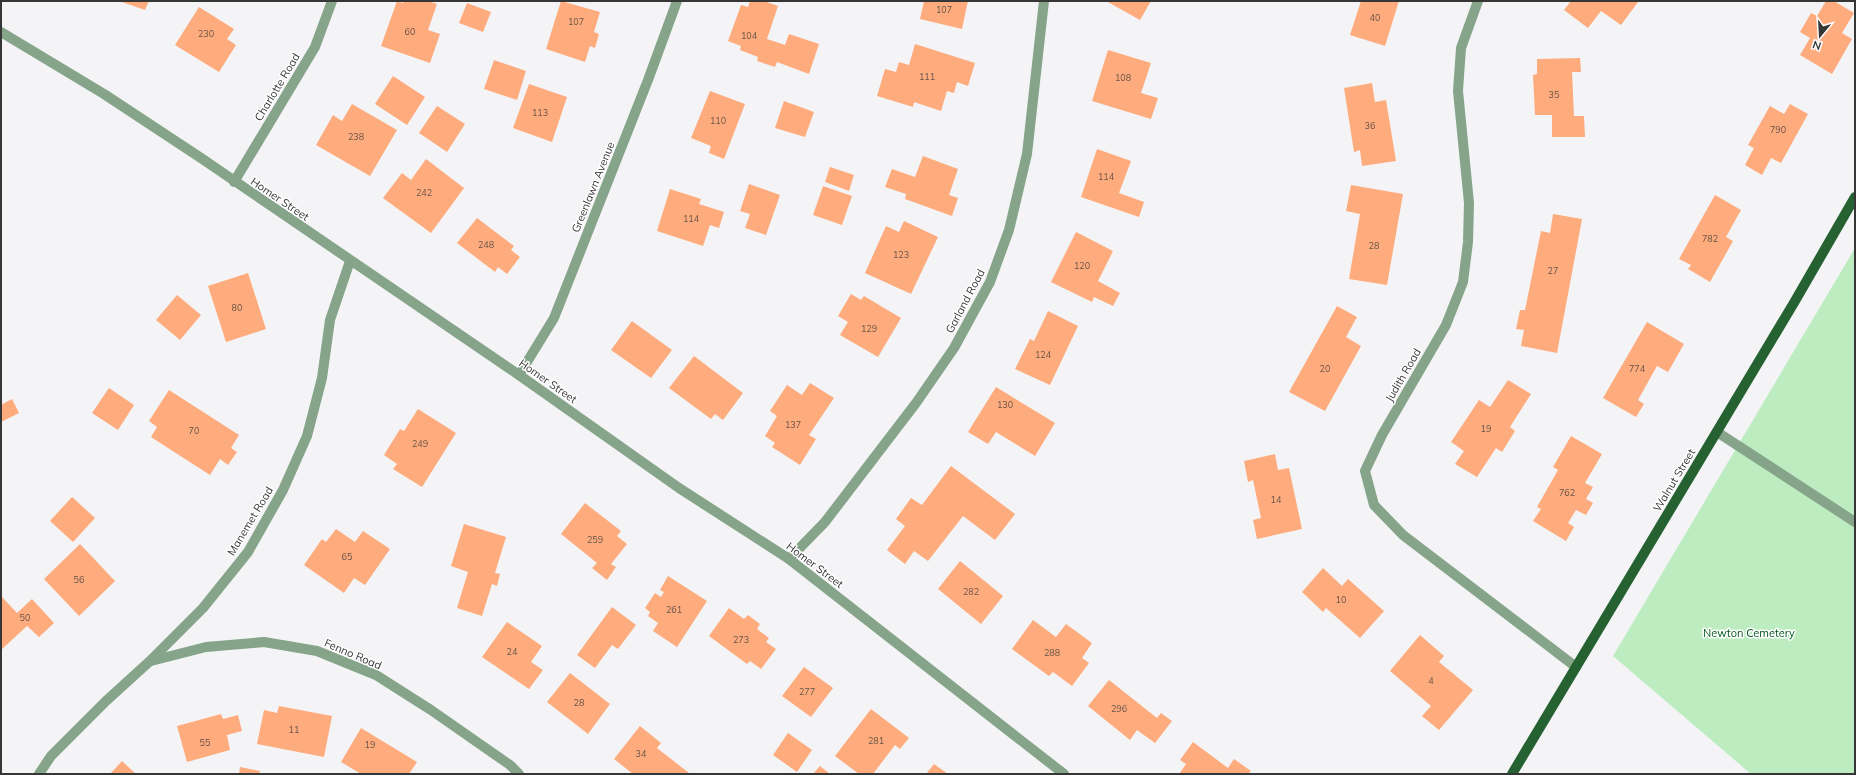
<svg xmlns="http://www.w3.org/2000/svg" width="1856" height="775" font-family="Mulish,sans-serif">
  <rect width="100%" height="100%" fill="#f4f4f7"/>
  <polygon fill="#bdecc1" points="1855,248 1855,774 1751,774 1613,656"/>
  <g fill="#feac7d">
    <polygon points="119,1 149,1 145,10"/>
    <polygon points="397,1 403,3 404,1 428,1 437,4 428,30 440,34 430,63 381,46"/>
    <polygon points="561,1 600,12 594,32 599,34 595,48 590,46 585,62 546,49"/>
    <polygon points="750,1 764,1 778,6 767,39 785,45 789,34 819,44 809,74 777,62 775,67 757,61 758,57 740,50 741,46 728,41 741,5 748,7"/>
    <polygon points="924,1 968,1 962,29 920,19"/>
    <polygon points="1106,1 1151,1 1140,20"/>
    <polygon points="1361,1 1399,1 1385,46 1350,35"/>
    <polygon points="1571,1 1636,1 1638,2 1621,25 1601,11 1588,28 1564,10"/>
    <polygon points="1826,1 1834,1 1854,13 1842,33 1852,39 1832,74 1800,55 1810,38 1800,32 1811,13 1817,16"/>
    <polygon points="467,3 491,12 483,32 459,23"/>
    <polygon points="199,7 234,29 227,39 236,45 219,72 175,45"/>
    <polygon points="915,44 975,63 968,86 957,82 954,93 947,91 941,111 914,102 913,107 877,96 885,69 896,72 899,62 909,65"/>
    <polygon points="1108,50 1151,63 1141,93 1158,98 1151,119 1092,101"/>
    <polygon points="1580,58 1581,72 1572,72 1574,116 1584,116 1585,137 1552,137 1552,115 1535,115 1533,75 1537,74 1537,59"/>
    <polygon points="494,60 526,71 517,100 484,89"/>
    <polygon points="393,76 425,97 407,125 375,104"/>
    <polygon points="1372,83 1375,102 1386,100 1396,161 1362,166 1360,150 1354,152 1344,88"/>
    <polygon points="529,84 567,97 552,142 513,128"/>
    <polygon points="710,91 745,104 724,159 709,153 711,146 691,138"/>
    <polygon points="784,101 814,112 805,137 775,128"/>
    <polygon points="352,104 397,130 370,176 316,145 333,115 342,121"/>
    <polygon points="1790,104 1808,114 1781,163 1771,158 1762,175 1745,165 1754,148 1748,145 1770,106 1784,114"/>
    <polygon points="437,106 465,124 447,152 419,133"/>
    <polygon points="1097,149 1131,161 1119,193 1144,202 1139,217 1081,197"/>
    <polygon points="923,156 958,169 949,195 958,198 952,216 905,199 906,194 885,187 892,169 915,177"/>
    <polygon points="426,159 464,188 431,233 383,198 402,173 411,180"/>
    <polygon points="830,167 854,175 849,191 825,182"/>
    <polygon points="749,184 780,195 766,235 745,228 750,214 740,211"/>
    <polygon points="1351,185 1403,194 1387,285 1349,279 1360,214 1346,211"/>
    <polygon points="823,186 852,196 842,225 813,215"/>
    <polygon points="670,189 701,199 699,204 724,212 719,228 710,225 703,246 657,231"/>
    <polygon points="1715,195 1741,210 1726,237 1733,241 1710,282 1688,269 1691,265 1679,259"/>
    <polygon points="1553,214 1582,219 1557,353 1521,346 1524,330 1516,329 1520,310 1525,310 1541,231 1550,233"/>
    <polygon points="477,218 514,246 511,250 520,257 507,274 498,267 495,272 457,243"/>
    <polygon points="904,221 938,237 911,294 865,273 886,226 899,232"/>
    <polygon points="1076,232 1113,251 1098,281 1120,293 1113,306 1094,297 1092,302 1051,282"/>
    <polygon points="248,273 266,329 226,342 208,286"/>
    <polygon points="851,294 861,300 864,296 901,318 878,357 840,335 848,322 838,316"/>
    <polygon points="177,295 201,315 180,340 156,320"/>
    <polygon points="1337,306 1357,317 1346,337 1361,346 1325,411 1289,392"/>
    <polygon points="1048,311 1078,326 1050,385 1015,369 1030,339 1034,341"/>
    <polygon points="632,321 672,350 651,378 611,350"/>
    <polygon points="1647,322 1684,344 1668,372 1657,366 1638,400 1644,404 1636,417 1603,398"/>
    <polygon points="694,356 743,393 723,420 715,414 711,419 669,388"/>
    <polygon points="1508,380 1531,394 1510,427 1515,431 1502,452 1496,448 1477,477 1455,464 1464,451 1451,442 1479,400 1490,407"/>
    <polygon points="810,383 834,398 809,435 816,439 800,465 772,447 775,443 765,436 777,416 770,411 787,385 802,395"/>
    <polygon points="996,387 1055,423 1035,456 996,432 988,444 968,432"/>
    <polygon points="109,388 134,405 118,430 92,413"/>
    <polygon points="169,390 239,435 231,448 237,452 228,465 220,459 210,475 151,437 157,427 149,421"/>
    <polygon points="12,399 19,413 1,422 1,405"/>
    <polygon points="418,409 456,433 422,487 393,469 397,464 384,455 400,429 404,431"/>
    <polygon points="1571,436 1602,454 1585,483 1593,487 1586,499 1593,503 1586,515 1576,510 1568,523 1574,527 1566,541 1533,521 1541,509 1537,507 1558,470 1553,467"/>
    <polygon points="1275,454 1278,470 1289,468 1302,529 1257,539 1253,520 1261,518 1253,480 1248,482 1244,461"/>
    <polygon points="951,466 1015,514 995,540 963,516 928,561 914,551 905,564 887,550 905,526 896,519 911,498 922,505"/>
    <polygon points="72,497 95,518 73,542 50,521"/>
    <polygon points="585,503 621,531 617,536 627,544 611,564 616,567 607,580 592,568 597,563 561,534"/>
    <polygon points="464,524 506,537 495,573 500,574 497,586 492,584 482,616 457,608 468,572 451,566"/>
    <polygon points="336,529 355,542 363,531 390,549 365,585 354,578 344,593 304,565 322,539 326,542"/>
    <polygon points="80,544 115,581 79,616 44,579"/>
    <polygon points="960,561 1003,596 981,624 938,589"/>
    <polygon points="1323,568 1342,586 1348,579 1384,611 1360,638 1326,608 1323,612 1302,592"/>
    <polygon points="668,576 707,601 677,647 653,631 658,623 648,616 650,612 645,608 655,593 661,597 664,592 660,590"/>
    <polygon points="1,596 17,613 32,599 54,623 39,637 27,626 1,650"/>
    <polygon points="612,607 636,625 618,649 612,645 595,668 577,655"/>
    <polygon points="729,608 744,619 748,615 760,624 757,629 769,638 766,642 776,649 761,669 750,661 747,664 709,636"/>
    <polygon points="1033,620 1056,637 1066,624 1092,643 1082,658 1089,663 1072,686 1053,672 1049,676 1012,649"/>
    <polygon points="507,622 542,646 531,662 543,670 529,689 482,657"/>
    <polygon points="1420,635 1444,656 1439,662 1473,690 1439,730 1422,716 1431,706 1390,671"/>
    <polygon points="804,667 833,688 811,717 782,696"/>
    <polygon points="570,673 610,704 588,734 547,702"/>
    <polygon points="1109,680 1157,718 1161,713 1172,721 1155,743 1137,730 1130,740 1088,706"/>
    <polygon points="279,706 332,716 324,757 257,744 264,710 277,713"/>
    <polygon points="871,709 909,738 900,749 895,745 873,774 859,774 835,756"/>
    <polygon points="221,714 223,719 238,715 242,731 227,735 230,750 187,762 177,726"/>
    <polygon points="640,726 661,743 657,748 689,773 688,774 633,774 614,759"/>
    <polygon points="361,728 417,762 409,774 361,774 341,762"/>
    <polygon points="788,733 812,750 797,772 773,755"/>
    <polygon points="1193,742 1228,768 1234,759 1251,771 1248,774 1179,774 1186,764 1180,760"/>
    <polygon points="122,761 136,774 110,774"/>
    <polygon points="934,764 948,774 926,774"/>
    <polygon points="820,766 830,774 813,774"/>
    <polygon points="240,767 260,771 259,774 239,774"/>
  </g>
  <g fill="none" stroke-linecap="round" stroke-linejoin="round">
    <g stroke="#86a489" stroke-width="10">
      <polyline points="1478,1 1461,48 1458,91 1469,203 1468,242 1463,282 1446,325 1382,435 1365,471 1374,505 1403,535 1576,667"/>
      <polyline points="1,32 104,94 201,158 519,375 679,488 789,559 1064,774"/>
      <polyline points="234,182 315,47 332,1"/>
      <polyline points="519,375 554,318 648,80 677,1"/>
      <polyline points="1717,432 1855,522"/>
      <polyline points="789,559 825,522 916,403 954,348 990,282 1009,230 1027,154 1044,1"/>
      <polyline points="151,661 206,647 264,642 317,651 376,675 431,710 510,765 519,774"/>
      <polyline points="39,774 51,756 106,701 150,661 203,608 248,552 283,490 307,436 322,378 330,320 350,261"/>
    </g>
    <polyline stroke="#266132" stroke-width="10" points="1512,774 1795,301 1855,197"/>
  </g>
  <g text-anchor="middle" stroke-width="3" stroke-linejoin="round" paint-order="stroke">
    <g font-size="9" fill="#685448">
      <text x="944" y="13">107</text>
      <text x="1375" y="21">40</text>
      <text x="576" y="25">107</text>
      <text x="410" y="35">60</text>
      <text x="206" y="37">230</text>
      <text x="749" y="39">104</text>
      <text x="927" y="80">111</text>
      <text x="1123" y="81">108</text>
      <text x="1554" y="98">35</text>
      <text x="540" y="116">113</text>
      <text x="718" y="124">110</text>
      <text x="1370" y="129">36</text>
      <text x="1778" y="133">790</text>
      <text x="356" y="140">238</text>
      <text x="1106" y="180">114</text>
      <text x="424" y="196">242</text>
      <text x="691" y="222">114</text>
      <text x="1710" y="242">782</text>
      <text x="486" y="248">248</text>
      <text x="1374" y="249">28</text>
      <text x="901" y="258">123</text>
      <text x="1082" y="269">120</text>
      <text x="1553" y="274">27</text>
      <text x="237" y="311">80</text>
      <text x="869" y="332">129</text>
      <text x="1043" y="358">124</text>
      <text x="1325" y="372">20</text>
      <text x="1637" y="372">774</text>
      <text x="1005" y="408">130</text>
      <text x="793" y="428">137</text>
      <text x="1486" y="432">19</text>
      <text x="194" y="434">70</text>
      <text x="420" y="447">249</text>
      <text x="1567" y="496">762</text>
      <text x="1276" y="503">14</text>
      <text x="595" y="543">259</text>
      <text x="347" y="560">65</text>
      <text x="79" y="583">56</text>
      <text x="971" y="595">282</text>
      <text x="1341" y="603">10</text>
      <text x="674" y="613">261</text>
      <text x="25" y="621">50</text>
      <text x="741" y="643">273</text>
      <text x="512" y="655">24</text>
      <text x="1052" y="656">288</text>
      <text x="1431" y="684">4</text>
      <text x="807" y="695">277</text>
      <text x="579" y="706">28</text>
      <text x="1119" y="712">296</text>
      <text x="294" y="733">11</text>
      <text x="876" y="744">281</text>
      <text x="205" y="746">55</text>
      <text x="370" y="748">19</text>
      <text x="641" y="757">34</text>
    </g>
    <g font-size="11" fill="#363637" stroke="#fff">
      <text transform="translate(277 87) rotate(-59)" y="4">Charlotte Road</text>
      <text transform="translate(593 187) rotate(-68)" y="4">Greenlawn Avenue</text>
      <text transform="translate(280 199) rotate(34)" y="4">Homer Street</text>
      <text transform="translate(965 301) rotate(-62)" y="4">Garland Road</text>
      <text transform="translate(1403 375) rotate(-60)" y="4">Judith Road</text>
      <text transform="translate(548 381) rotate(35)" y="4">Homer Street</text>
      <text transform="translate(1674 480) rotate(-59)" y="4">Walnut Street</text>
      <text transform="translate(250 521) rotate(-59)" y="4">Manemet Road</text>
      <text transform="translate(815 565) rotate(37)" y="4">Homer Street</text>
      <text transform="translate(353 654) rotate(23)" y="4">Fenno Road</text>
    </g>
    <g font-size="11" fill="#01551b" stroke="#fff">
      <text x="1749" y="637">Newton Cemetery</text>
    </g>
  </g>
  <rect width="1856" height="775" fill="none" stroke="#363637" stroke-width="4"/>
  <g transform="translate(1820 36) rotate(198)" stroke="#ffffff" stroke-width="3" paint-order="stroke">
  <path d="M0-3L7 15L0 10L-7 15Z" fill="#363637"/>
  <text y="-6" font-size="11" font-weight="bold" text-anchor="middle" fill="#363637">N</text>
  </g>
</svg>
